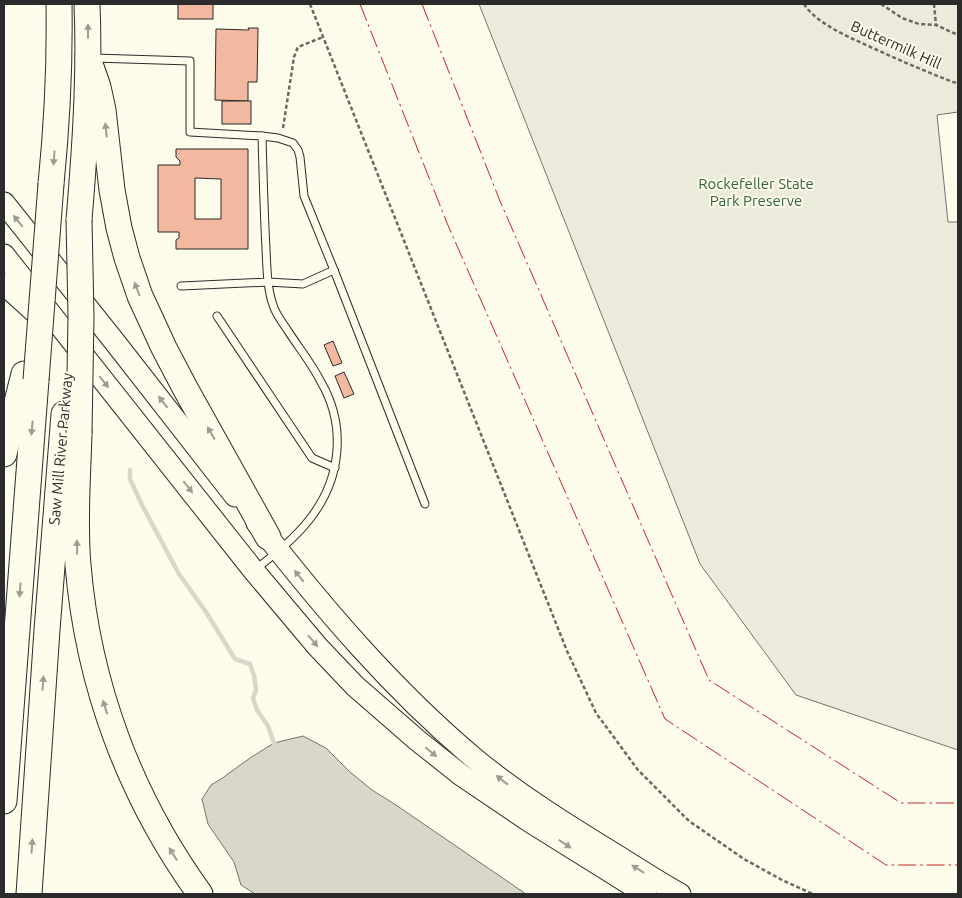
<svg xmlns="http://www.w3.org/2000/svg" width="962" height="898" font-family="Ubuntu,sans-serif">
  <rect width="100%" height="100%" fill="#fdfbea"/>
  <polygon fill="#ecebdb" stroke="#74746e" points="479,4 958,4 958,112 937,115 948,222 958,222 958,750 796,695 700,564"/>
  <polygon fill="#d8d7c9" stroke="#74746e" points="303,736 326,748 350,772 372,790 393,803 526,894 255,894 241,885 234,862 208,824 202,799 211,785 221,779 250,758 274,743"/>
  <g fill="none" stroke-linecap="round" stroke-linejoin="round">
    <polyline stroke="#d8d7c9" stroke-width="4.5" points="130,470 130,479 142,505 179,574 206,612 235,659 250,664 254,675 256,690 253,698 257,710 268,726 274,743"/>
  </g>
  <g fill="#f2b8a0" stroke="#2b2b2b" fill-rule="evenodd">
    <rect x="178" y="4" width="35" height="15"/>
    <polygon points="248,28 258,28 257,82 248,82 248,101 215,100 216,29 249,30"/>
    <rect x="222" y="101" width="29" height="23"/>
    <path d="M176,149H248V249H176V240L179,238V232H158V165H180V161L176,157ZM195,178L221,179V219H195Z"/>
    <polygon points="333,341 342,363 333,366 324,345"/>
    <polygon points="344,372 354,394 344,398 335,376"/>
  </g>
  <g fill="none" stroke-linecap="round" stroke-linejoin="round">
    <defs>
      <g id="lane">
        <polyline points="94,58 190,61 190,132 262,136"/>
        <polyline points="334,270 425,504"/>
        <path d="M181,286L268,282L303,284L334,270L304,196L300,157L298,150L293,143L278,138L262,136C263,174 264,211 266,249C267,268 267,288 273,305C276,315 283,323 288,331C299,348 312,364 321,382C347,427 341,480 309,520C294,539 275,554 256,569"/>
        <polyline points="217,316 312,458 335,468"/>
      </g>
      <g id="primary">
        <polyline points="4,203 114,341 235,496"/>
        <polyline points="4,255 254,571 317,646 355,686 417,740 461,775 529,821 646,894"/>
        <polyline points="4,284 38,315"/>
        <path d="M257,523C323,608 393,690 475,759C519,795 567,825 616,855C637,868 658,882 680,894"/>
      </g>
      <g id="highway">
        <polyline points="88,58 98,87 103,110 112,190 119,228 127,258 140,296 164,348 185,388 268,537"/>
        <path d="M51,184C57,124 60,64 59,4"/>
        <path d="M79,220C85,148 90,76 87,4"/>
        <path d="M79,433C78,476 74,521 78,565C88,685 130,797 200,894"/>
        <polyline points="4,454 24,374"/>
        <polyline points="4,801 36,380"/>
        <polyline points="29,894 47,630 64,414"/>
      </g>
    </defs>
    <use href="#lane" stroke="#2b2b2b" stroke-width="9"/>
    <use href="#primary" stroke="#2b2b2b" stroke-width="23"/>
    <use href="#highway" stroke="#2b2b2b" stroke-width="27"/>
    <g stroke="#6a6964" stroke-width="2.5" stroke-dasharray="4 2.5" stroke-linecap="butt">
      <polyline points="310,4 567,651 596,713 638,770 689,821 744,859 782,880 813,894"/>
      <path d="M804,4C816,24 853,39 875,49C901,61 927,72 953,82L958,83"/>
      <polyline points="881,4 902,18 919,24 936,25 958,35"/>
      <polyline points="934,4 936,25"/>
      <polyline points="283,128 294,57 298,47 323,37"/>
    </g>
    <use href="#lane" stroke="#fdfbea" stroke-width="7"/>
    <use href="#primary" stroke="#fdfbea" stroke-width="21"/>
    <use href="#highway" stroke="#fdfbea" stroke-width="25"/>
    <defs>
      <g id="highway-bridge">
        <polyline points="79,220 81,316 79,433"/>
        <polyline points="36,380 51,184"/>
      </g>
    </defs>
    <use href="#highway-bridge" stroke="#2b2b2b" stroke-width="27" stroke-linecap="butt"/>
    <use href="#highway-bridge" stroke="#fdfbea" stroke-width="25"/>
    <g stroke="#c62828" stroke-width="1" stroke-dasharray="18 4 2.5 4" stroke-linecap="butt">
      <polyline points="360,4 447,223 665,719 886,865 958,865"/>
      <polyline points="422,4 500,201 709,680 901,803 958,803"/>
    </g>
  </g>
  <defs><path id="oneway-solid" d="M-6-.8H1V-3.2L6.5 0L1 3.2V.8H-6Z" transform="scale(1.25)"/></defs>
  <g fill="#9e9d94">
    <use href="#oneway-solid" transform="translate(88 31) rotate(-90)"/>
    <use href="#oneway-solid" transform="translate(106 130) rotate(-96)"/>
    <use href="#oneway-solid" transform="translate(54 158) rotate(94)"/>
    <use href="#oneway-solid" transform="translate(18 221) rotate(-129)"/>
    <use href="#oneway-solid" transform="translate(137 289) rotate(-111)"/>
    <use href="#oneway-solid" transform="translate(104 382) rotate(51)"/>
    <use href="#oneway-solid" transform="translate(163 402) rotate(-128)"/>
    <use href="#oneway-solid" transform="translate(32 428) rotate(95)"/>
    <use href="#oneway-solid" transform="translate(211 433) rotate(-120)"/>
    <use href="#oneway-solid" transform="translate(188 487) rotate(52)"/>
    <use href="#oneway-solid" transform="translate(77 547) rotate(-91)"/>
    <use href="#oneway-solid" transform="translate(299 576) rotate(-129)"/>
    <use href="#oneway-solid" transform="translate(20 590) rotate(94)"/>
    <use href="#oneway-solid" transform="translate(313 641) rotate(49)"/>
    <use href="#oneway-solid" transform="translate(43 683) rotate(-86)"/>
    <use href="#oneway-solid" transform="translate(105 707) rotate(-107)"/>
    <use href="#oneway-solid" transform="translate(431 752) rotate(39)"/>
    <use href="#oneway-solid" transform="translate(502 780) rotate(-142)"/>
    <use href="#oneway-solid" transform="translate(565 844) rotate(33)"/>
    <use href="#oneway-solid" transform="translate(32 846) rotate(-86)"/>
    <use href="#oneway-solid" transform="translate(173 854) rotate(-122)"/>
    <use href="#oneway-solid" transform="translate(638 869) rotate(-148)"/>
  </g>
  <g text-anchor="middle" stroke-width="4" stroke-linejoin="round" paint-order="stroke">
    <g font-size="15" fill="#2b2b2b" stroke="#fdfbea">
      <text transform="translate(896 45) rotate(24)" y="5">Buttermilk Hill</text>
      <text transform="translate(61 449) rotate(-85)" y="5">Saw Mill River Parkway</text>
    </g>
    <g font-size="15" fill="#34623c" stroke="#fdfbea">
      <text x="756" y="189">Rockefeller State<tspan x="756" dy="17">Park Preserve</tspan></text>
    </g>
  </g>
  <rect width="962" height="898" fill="none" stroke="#2b2b2b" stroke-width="10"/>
</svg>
